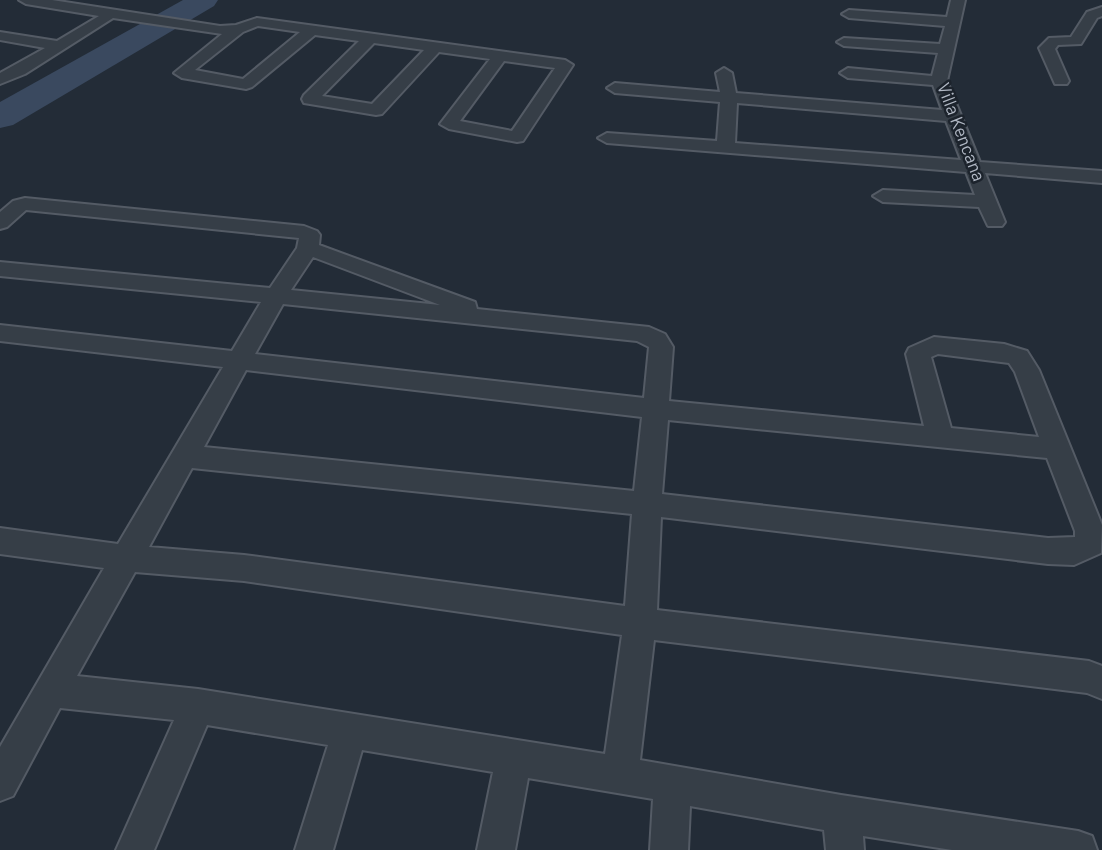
<svg xmlns="http://www.w3.org/2000/svg" width="1102" height="850" font-family="Barlow,sans-serif">
  <rect width="100%" height="100%" fill="#232c37"/>
  <g fill="none" stroke-linecap="round" stroke-linejoin="round">
    <polygon fill="#3a495f" fill-rule="evenodd" points="183,0 218,0 214,6 13,125 0,128 0,102"/>
    <defs>
      <g id="street">
        <path d="M19,0H52L220,26L236,25L257,18L565,60L573,65L523,141L517,142L449,129L440,124L490,59L439,52L382,114L376,115L304,103L302,99L304,95L359,41L315,35L252,87L246,89L182,78L174,73L222,34L113,18L25,74L0,84V73L45,48L0,40V32L57,41L99,16L26,4ZM258,26L300,32L243,79L195,70L243,32ZM374,43L424,50L372,104L322,96ZM504,61L555,68L512,131L460,121Z"/>
        <path d="M951,0H965L947,81L980,162L1102,171V183L985,173L1005,222L1002,226H988L979,207L883,202L873,196L883,190L975,195L966,172L607,143L598,138L607,133L717,141L720,102L615,93L607,88L615,83L720,92L716,73L724,68L732,73L736,93L942,110L933,85L848,78L840,73L848,68L932,76L938,53L844,46L837,42L844,38L940,44L945,26L849,18L842,14L849,10L947,17ZM737,103L946,121L961,160L735,143Z"/>
        <polygon points="1102,7 1102,16 1097,18 1081,44 1058,45 1055,49 1069,81 1067,84 1055,84 1039,48 1049,38 1071,37 1087,12"/>
        <path d="M25,198L304,226L317,231L320,235L319,245L475,302L477,309L649,327L665,334L673,347L669,401L924,426L906,354L909,348L934,337L1004,344L1027,351L1039,370L1102,525L1101,553L1074,565L1048,564L661,517L657,610L1089,661L1102,666V699L1087,693L654,640L640,760L841,795L1078,831L1092,836L1097,850H952L863,836L864,850H826L824,830L690,806L688,850H650L653,799L528,778L515,850H477L493,772L362,750L333,850H295L328,745L207,725L154,850H116L174,720L60,708L13,796L0,801V747L104,568L0,554V528L118,544L223,367L0,341V325L232,351L261,302L0,276V262L270,288L297,248L299,238L26,210L7,227L0,229V212L13,201ZM313,257L440,305L291,290ZM283,304L637,341L649,347L644,398L255,354ZM938,354L1009,363L1015,372L1039,437L951,428L931,357ZM246,370L642,417L634,491L204,447ZM668,420L1047,458L1075,531V537L1048,538L662,494ZM192,468L632,514L625,606L244,555L149,547ZM135,572L244,581L622,635L605,754L198,689L77,676Z"/>
      </g>
    </defs>
    <use href="#street" stroke="#545b65" stroke-width="4"/>
    <use href="#street" fill="#363e47" fill-rule="evenodd"/>
  </g>
  <g text-anchor="middle" stroke-width="5" stroke-linejoin="round" paint-order="stroke">
    <g font-size="18" fill="#b1b8c4" stroke="#1c232c">
      <text transform="translate(961 132) rotate(69)" y="6">Villa Kencana</text>
    </g>
  </g>
</svg>
